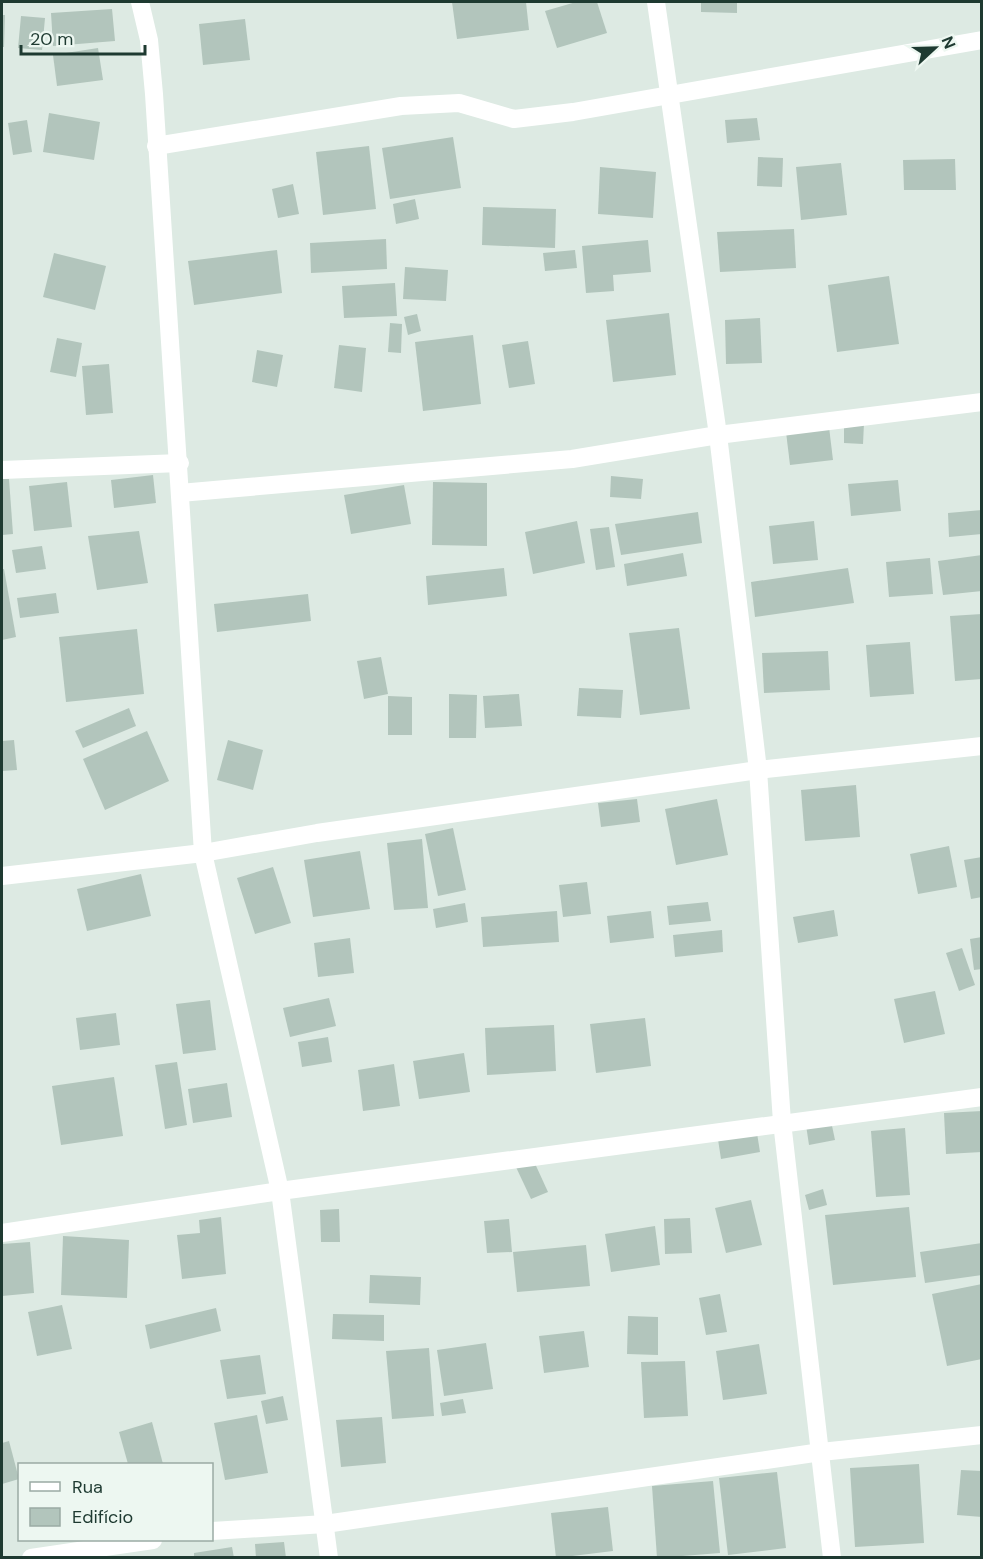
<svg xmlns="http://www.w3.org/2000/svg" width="983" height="1559" font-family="'DM Sans',sans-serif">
  <rect width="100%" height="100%" fill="#ddeae3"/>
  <g fill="#b2c5bc">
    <polygon points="452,2 526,2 529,30 457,39"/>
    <polygon points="576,2 597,2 607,33 557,48 545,11"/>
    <polygon points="701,2 737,2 737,13 701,12"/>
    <polygon points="112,9 115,41 53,46 51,13"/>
    <polygon points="2,15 5,15 4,47 2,47"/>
    <polygon points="21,16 45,18 42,50 18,48"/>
    <polygon points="245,19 250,60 203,65 199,24"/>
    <polygon points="98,48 103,80 57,86 53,55"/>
    <polygon points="49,113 100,122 94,160 43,152"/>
    <polygon points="757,118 760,140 727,143 725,120"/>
    <polygon points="27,120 32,152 13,155 8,123"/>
    <polygon points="453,137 461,188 390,199 382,148"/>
    <polygon points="369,146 376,209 323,215 316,152"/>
    <polygon points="758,157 783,158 782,187 757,186"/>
    <polygon points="955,159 956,190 904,190 903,160"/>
    <polygon points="841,163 847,215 801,220 796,167"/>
    <polygon points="600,167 656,172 653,218 598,214"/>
    <polygon points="293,184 299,214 278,218 272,189"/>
    <polygon points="415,199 419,219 396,224 393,204"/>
    <polygon points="483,207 556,209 555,248 482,245"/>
    <polygon points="794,229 796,268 720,272 717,232"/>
    <polygon points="386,239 387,269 311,273 310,243"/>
    <polygon points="648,240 651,272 613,275 614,291 586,293 582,246"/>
    <polygon points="277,250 282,293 194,305 188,261"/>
    <polygon points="575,250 577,268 545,271 543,253"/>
    <polygon points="54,253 106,266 95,310 43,297"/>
    <polygon points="405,267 448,270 446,301 403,299"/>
    <polygon points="889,276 899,344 837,352 828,285"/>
    <polygon points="395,283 397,316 344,318 342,286"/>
    <polygon points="669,313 676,375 613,382 606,320"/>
    <polygon points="417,314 421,331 408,335 404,317"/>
    <polygon points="760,318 762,363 726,364 725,320"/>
    <polygon points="390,323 402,324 401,353 388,352"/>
    <polygon points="473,335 481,404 423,411 415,342"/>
    <polygon points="57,338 82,343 76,377 50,372"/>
    <polygon points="528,341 535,384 509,388 502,345"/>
    <polygon points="339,345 366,348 362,392 334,388"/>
    <polygon points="257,350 283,355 277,387 252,382"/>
    <polygon points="109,364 113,413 86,415 82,366"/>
    <polygon points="844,422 864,423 863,444 844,443"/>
    <polygon points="829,427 833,460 790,465 786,432"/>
    <polygon points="153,475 156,503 114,508 111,480"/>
    <polygon points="611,476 643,479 641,499 610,497"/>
    <polygon points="2,479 9,479 13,534 2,535"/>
    <polygon points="898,480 901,511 851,516 848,484"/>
    <polygon points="67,482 72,527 34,531 29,486"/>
    <polygon points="433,482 487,483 487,546 432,545"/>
    <polygon points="404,485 411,524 351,534 344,495"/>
    <polygon points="982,510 982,534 949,537 948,513"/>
    <polygon points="698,512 702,543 621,555 615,524"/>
    <polygon points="577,521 585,563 533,574 525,532"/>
    <polygon points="814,521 818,560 773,564 769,526"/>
    <polygon points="609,527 615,567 596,570 590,529"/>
    <polygon points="139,531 148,583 97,590 88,536"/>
    <polygon points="42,546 46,569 16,573 12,550"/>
    <polygon points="683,553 687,576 627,586 624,564"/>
    <polygon points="982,555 982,591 943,595 938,561"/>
    <polygon points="930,558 933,594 889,597 886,562"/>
    <polygon points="504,568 507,596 428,605 426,576"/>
    <polygon points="848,568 854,603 755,617 751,582"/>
    <polygon points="2,569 4,569 16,637 2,640"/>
    <polygon points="56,593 59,613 20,618 17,598"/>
    <polygon points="308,594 311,621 217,632 214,604"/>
    <polygon points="982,614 982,679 955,681 950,616"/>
    <polygon points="679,628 690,709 640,715 629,633"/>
    <polygon points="137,629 144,694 66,702 59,637"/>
    <polygon points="910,642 914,694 870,697 866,645"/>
    <polygon points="828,651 830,690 764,693 762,653"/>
    <polygon points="381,657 388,694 364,699 357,661"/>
    <polygon points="579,688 623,690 621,718 577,716"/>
    <polygon points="449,694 477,695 476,738 449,738"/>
    <polygon points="519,694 522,726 485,728 483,696"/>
    <polygon points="388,696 412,697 412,735 388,735"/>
    <polygon points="129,708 136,726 83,748 75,731"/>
    <polygon points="147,731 169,781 105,810 83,759"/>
    <polygon points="14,740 17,770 2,771 2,741"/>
    <polygon points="228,740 263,750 253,790 217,780"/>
    <polygon points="856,785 860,837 805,841 801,790"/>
    <polygon points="637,799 640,822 601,827 598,803"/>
    <polygon points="717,799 728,855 676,865 665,809"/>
    <polygon points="453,828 466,890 438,896 425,834"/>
    <polygon points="422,839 428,908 394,910 387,843"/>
    <polygon points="949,846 957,887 918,894 910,854"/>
    <polygon points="360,851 370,909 313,917 304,860"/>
    <polygon points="982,857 982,897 971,899 964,860"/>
    <polygon points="273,867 291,923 255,934 237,878"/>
    <polygon points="141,874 151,916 87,931 77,889"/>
    <polygon points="587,882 591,914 563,917 559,885"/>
    <polygon points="708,902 711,921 669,925 667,906"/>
    <polygon points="465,903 468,922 436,928 433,909"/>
    <polygon points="834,910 838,936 798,943 793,917"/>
    <polygon points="557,911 559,942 483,947 481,917"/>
    <polygon points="651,911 654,938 610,943 607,916"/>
    <polygon points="722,930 723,952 675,957 673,935"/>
    <polygon points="982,937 982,969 974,970 970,939"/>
    <polygon points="350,938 354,973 318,977 314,943"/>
    <polygon points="962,948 975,985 959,991 946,953"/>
    <polygon points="935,991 945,1034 904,1043 894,999"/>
    <polygon points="329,998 336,1026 290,1037 283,1008"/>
    <polygon points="210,1000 216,1050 183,1054 176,1004"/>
    <polygon points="116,1013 120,1045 80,1050 76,1018"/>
    <polygon points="645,1018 651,1066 596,1073 590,1024"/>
    <polygon points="554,1025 556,1071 487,1075 485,1028"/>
    <polygon points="328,1037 332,1062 302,1067 298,1042"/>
    <polygon points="464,1053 470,1092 419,1099 413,1061"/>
    <polygon points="177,1062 187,1125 165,1129 155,1065"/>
    <polygon points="394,1064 400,1106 363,1111 358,1070"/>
    <polygon points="114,1077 123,1136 61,1145 52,1086"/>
    <polygon points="227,1083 232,1117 193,1123 188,1089"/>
    <polygon points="982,1111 982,1152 946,1154 944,1113"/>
    <polygon points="831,1121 835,1140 809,1145 806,1125"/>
    <polygon points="756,1127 760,1152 721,1159 717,1133"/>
    <polygon points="905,1128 910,1195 876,1197 871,1131"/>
    <polygon points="532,1157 548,1192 531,1199 515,1165"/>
    <polygon points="823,1189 827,1205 809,1210 805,1195"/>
    <polygon points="751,1200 762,1245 726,1253 715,1208"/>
    <polygon points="909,1207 916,1277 833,1285 825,1215"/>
    <polygon points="339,1209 340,1242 321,1242 320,1210"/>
    <polygon points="221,1217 226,1274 182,1279 177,1235 200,1233 199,1220"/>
    <polygon points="690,1218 692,1253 665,1254 664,1219"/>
    <polygon points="509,1219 512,1252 487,1253 484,1221"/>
    <polygon points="655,1226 660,1265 611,1272 605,1234"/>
    <polygon points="63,1236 129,1240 127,1298 61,1295"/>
    <polygon points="30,1242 34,1293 2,1296 2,1244"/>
    <polygon points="982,1243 982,1275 925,1283 920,1252"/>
    <polygon points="586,1245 590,1286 517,1292 513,1252"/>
    <polygon points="370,1275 421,1277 420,1305 369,1303"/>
    <polygon points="982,1284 982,1359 947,1366 932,1294"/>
    <polygon points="720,1294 727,1332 706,1335 699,1298"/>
    <polygon points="62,1305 72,1349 37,1356 28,1312"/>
    <polygon points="216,1308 221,1331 150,1349 145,1325"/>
    <polygon points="333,1314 384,1315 384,1341 332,1339"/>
    <polygon points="628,1316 658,1317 658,1355 627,1354"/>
    <polygon points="584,1331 589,1367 544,1373 539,1336"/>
    <polygon points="486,1343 493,1389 444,1396 437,1350"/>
    <polygon points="759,1344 767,1394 723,1400 716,1351"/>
    <polygon points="429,1348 434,1416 392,1419 386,1351"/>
    <polygon points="260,1355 266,1394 227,1399 220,1360"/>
    <polygon points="685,1361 688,1416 644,1418 641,1362"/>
    <polygon points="283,1396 288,1420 266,1424 261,1401"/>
    <polygon points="463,1399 466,1413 442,1416 440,1403"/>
    <polygon points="257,1415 268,1473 225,1480 214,1423"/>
    <polygon points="382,1417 386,1463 341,1467 336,1420"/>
    <polygon points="152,1422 163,1464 128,1464 119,1432"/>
    <polygon points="9,1441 19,1479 2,1484 2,1443"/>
    <polygon points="919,1464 924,1543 855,1547 850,1468"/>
    <polygon points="961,1470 982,1471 982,1517 957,1515"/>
    <polygon points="777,1472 786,1548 728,1555 719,1478"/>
    <polygon points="713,1481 720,1553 657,1558 652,1486"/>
    <polygon points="608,1507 613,1551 556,1558 551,1513"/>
    <polygon points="284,1542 286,1558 256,1558 255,1544"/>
    <polygon points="232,1547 234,1558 194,1558 194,1553"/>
  </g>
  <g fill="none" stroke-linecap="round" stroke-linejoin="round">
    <g stroke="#fff" stroke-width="18">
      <polyline points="140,2 149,40 154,94 203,853 280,1191 329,1558"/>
      <polyline points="656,2 718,435 758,770 782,1122 832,1558"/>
      <polyline points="156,146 401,106 459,103 514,119 573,112 982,40"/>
      <polyline points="2,470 180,463"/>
      <polyline points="180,493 572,459 718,435 982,402"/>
      <polyline points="2,876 203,853 317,833 758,770 982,746"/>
      <polyline points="2,1233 280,1191 982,1097"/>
      <polyline points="212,1531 325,1524 821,1452 982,1435"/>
      <polyline points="31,1558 153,1540"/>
    </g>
  </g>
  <rect width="983" height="1559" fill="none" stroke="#1e3a31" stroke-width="6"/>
  <rect x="18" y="1463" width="195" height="78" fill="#edf7f1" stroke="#9aaba4" stroke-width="1.5"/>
  <rect x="30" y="1482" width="30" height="9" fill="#ffffff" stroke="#9aaba4" stroke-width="1.5"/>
  <text x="72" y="1493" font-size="18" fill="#1e3a31">Rua</text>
  <rect x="30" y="1508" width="30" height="18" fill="#b2c5bc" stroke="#9aaba4" stroke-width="1.5"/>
  <text x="72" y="1523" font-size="18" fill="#1e3a31">Edifício</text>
  <g transform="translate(935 48) rotate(68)" stroke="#edf7f1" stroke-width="4.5" paint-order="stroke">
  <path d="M0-4.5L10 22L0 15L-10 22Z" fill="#1e3a31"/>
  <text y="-9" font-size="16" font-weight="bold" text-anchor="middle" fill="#1e3a31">N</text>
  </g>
  <path d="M21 45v9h124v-9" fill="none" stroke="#1e3a31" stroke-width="3"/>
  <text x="30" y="45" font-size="18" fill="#1e3a31" stroke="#edf7f1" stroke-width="4.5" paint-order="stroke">20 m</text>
</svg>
